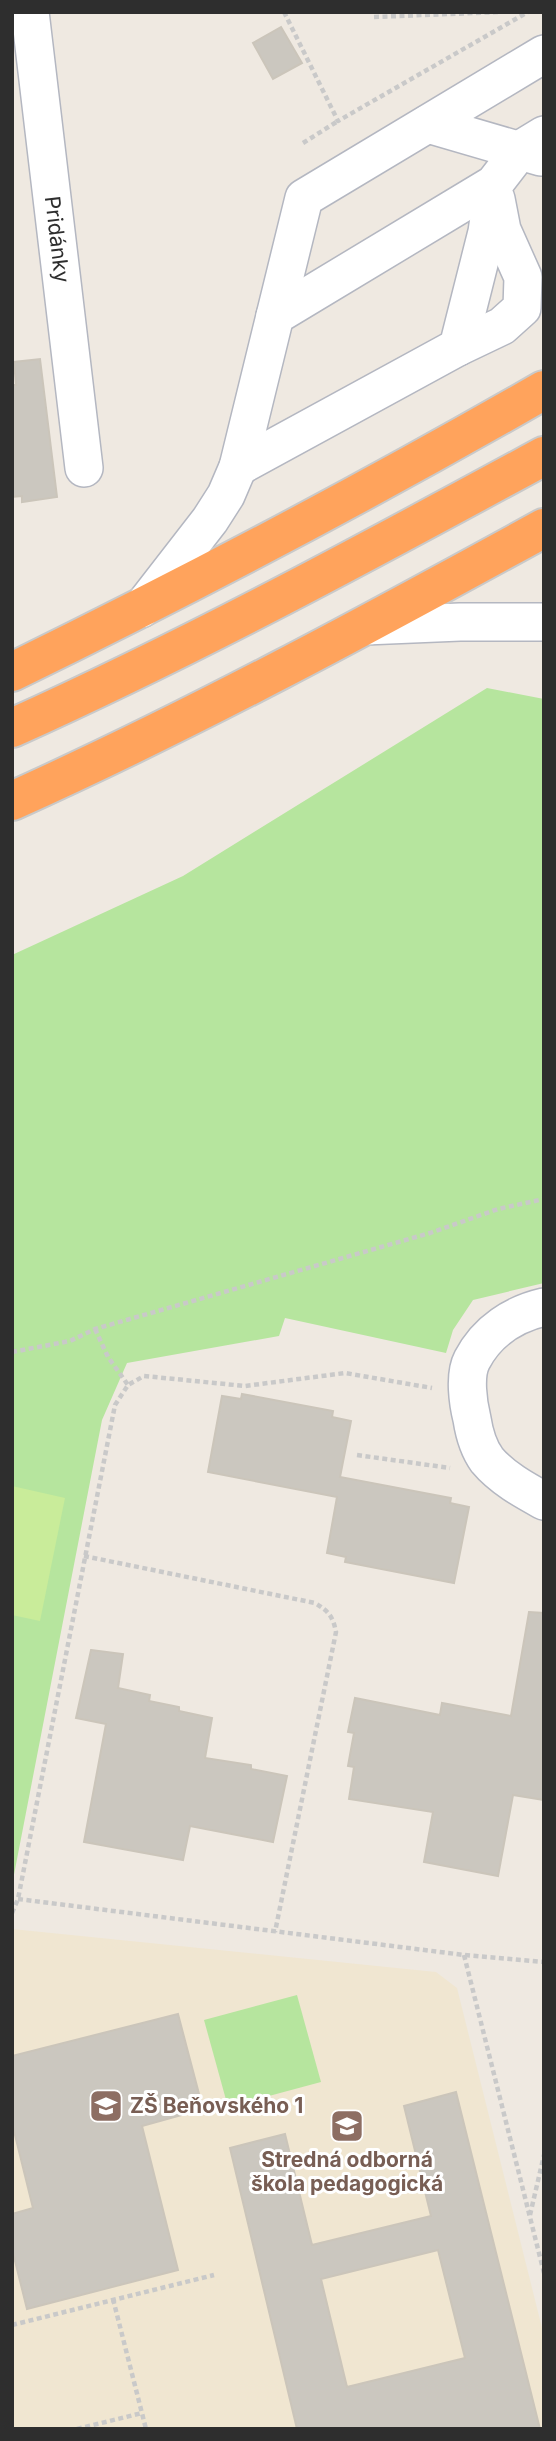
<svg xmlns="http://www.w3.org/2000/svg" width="556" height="2441" font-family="Inter,sans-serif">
  <rect width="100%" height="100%" fill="#efe9e1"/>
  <polygon fill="#f0e6d1" points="12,1929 436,1972 457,1988 544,2336 544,2429 12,2429"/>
  <g fill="#b6e59e">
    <polygon points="487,688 544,699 544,1283 473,1300 453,1330 446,1353 285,1318 279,1336 127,1363 102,1420 12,1885 12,955 183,876"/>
    <polygon points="297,1995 321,2082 228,2107 204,2020"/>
  </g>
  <polygon fill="#c9ec9a" points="12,1486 65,1498 40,1621 12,1615"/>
  <g fill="#cbc7bf" stroke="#cbc5ba" stroke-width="2" fill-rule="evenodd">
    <polygon points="281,27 302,63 273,79 253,43"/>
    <polygon points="40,359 57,497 22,502 22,496 12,497 12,385 16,385 14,362"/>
    <polygon points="242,1394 333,1411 332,1417 351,1421 340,1477 451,1498 450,1503 469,1507 454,1583 345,1562 346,1557 327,1553 337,1497 208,1472 222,1396 241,1399"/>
    <polygon points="529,1612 544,1613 544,1800 513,1795 498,1876 424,1862 433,1812 349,1799 354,1767 348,1766 354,1733 348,1732 355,1698 440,1715 442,1703 511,1716"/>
    <polygon points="91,1650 123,1654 118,1688 150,1695 149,1701 179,1707 179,1711 212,1718 205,1758 251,1765 251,1769 287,1776 273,1842 190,1826 183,1860 84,1842 106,1724 76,1718"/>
    <polygon points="178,2014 203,2109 142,2126 178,2270 27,2309 12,2249 12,2214 33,2208 12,2123 12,2056"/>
    <path d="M456,2092L540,2429H297L230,2148L285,2134L312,2245L431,2216L404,2106ZM438,2250L465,2358L347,2387L321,2279Z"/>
  </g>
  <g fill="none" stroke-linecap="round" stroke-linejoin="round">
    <defs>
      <g id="minor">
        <path id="s1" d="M30,12L84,468"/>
        <polyline points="428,124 541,157"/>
        <polyline points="275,316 304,198 544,54"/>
        <polyline points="458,347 502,326 522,308 523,277 502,230 496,199"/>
        <polyline points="238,467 458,347 487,232 494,184"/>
        <polyline points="141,609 210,520 226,495 238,467 275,316 494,184 521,149 544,135"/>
        <polyline points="365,626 460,622 544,622"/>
        <path d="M544,1307C514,1314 487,1331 472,1360C464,1375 468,1403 472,1419C474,1432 479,1449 487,1460C502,1478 524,1490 544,1501"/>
      </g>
      <g id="highway">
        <path d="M12,672C192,584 370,490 544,390"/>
        <path d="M12,728C194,646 369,551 544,456"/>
        <path d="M12,801C194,719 369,624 544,528"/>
      </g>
    </defs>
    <use href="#minor" stroke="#b4b7c1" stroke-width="40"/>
    <use href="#highway" stroke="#c9c9c9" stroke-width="42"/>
    <g stroke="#c9c9c9" stroke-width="4.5" stroke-dasharray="5 3.5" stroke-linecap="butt">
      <polyline points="284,12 338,121 528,12"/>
      <polyline points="374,17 500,12"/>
      <polyline points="303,143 338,121"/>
      <polyline points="95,1329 108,1357 128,1385"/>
      <polyline points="12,1352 70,1341 95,1329 430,1233 498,1209 544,1199"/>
      <polyline points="357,1455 450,1468"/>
      <path d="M84,1556L315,1603C328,1611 333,1616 336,1632L275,1932"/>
      <polyline points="18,1899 464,1955 544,1962"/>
      <polyline points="12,1913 18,1899 115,1405 128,1385 144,1376 245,1386 345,1373 432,1388"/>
      <polyline points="464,1955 544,2273"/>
      <polyline points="530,2215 544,2155"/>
      <polyline points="113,2299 146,2429"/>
      <polyline points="12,2325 214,2275"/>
      <polyline points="77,2429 142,2413"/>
    </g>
    <use href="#minor" stroke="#fff" stroke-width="37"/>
    <use href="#highway" stroke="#ffa35c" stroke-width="38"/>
  </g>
  <defs>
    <symbol id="school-square" viewBox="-11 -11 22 22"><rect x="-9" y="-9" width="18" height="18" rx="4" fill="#8d6e63" stroke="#fff"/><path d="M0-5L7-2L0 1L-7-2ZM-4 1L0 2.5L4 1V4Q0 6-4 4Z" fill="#fff"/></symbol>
  </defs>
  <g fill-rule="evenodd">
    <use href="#school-square" x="87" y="2087" width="38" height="38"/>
    <use href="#school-square" x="328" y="2107" width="38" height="38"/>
  </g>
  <g text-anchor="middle" stroke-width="6" stroke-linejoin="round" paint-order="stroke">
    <g font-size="21" fill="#2e2e2e" stroke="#fff">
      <text dy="7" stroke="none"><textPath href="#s1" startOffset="229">Pridánky</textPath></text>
    </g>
    <g font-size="21" font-weight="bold" fill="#785e54" stroke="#fff" text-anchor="start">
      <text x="130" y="2113">ZŠ Beňovského 1</text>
      <text x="347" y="2167" text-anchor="middle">Stredná odborná<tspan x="347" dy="24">škola pedagogická</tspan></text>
    </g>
  </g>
  <rect width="556" height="2441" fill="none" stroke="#2e2e2e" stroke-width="28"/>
</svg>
